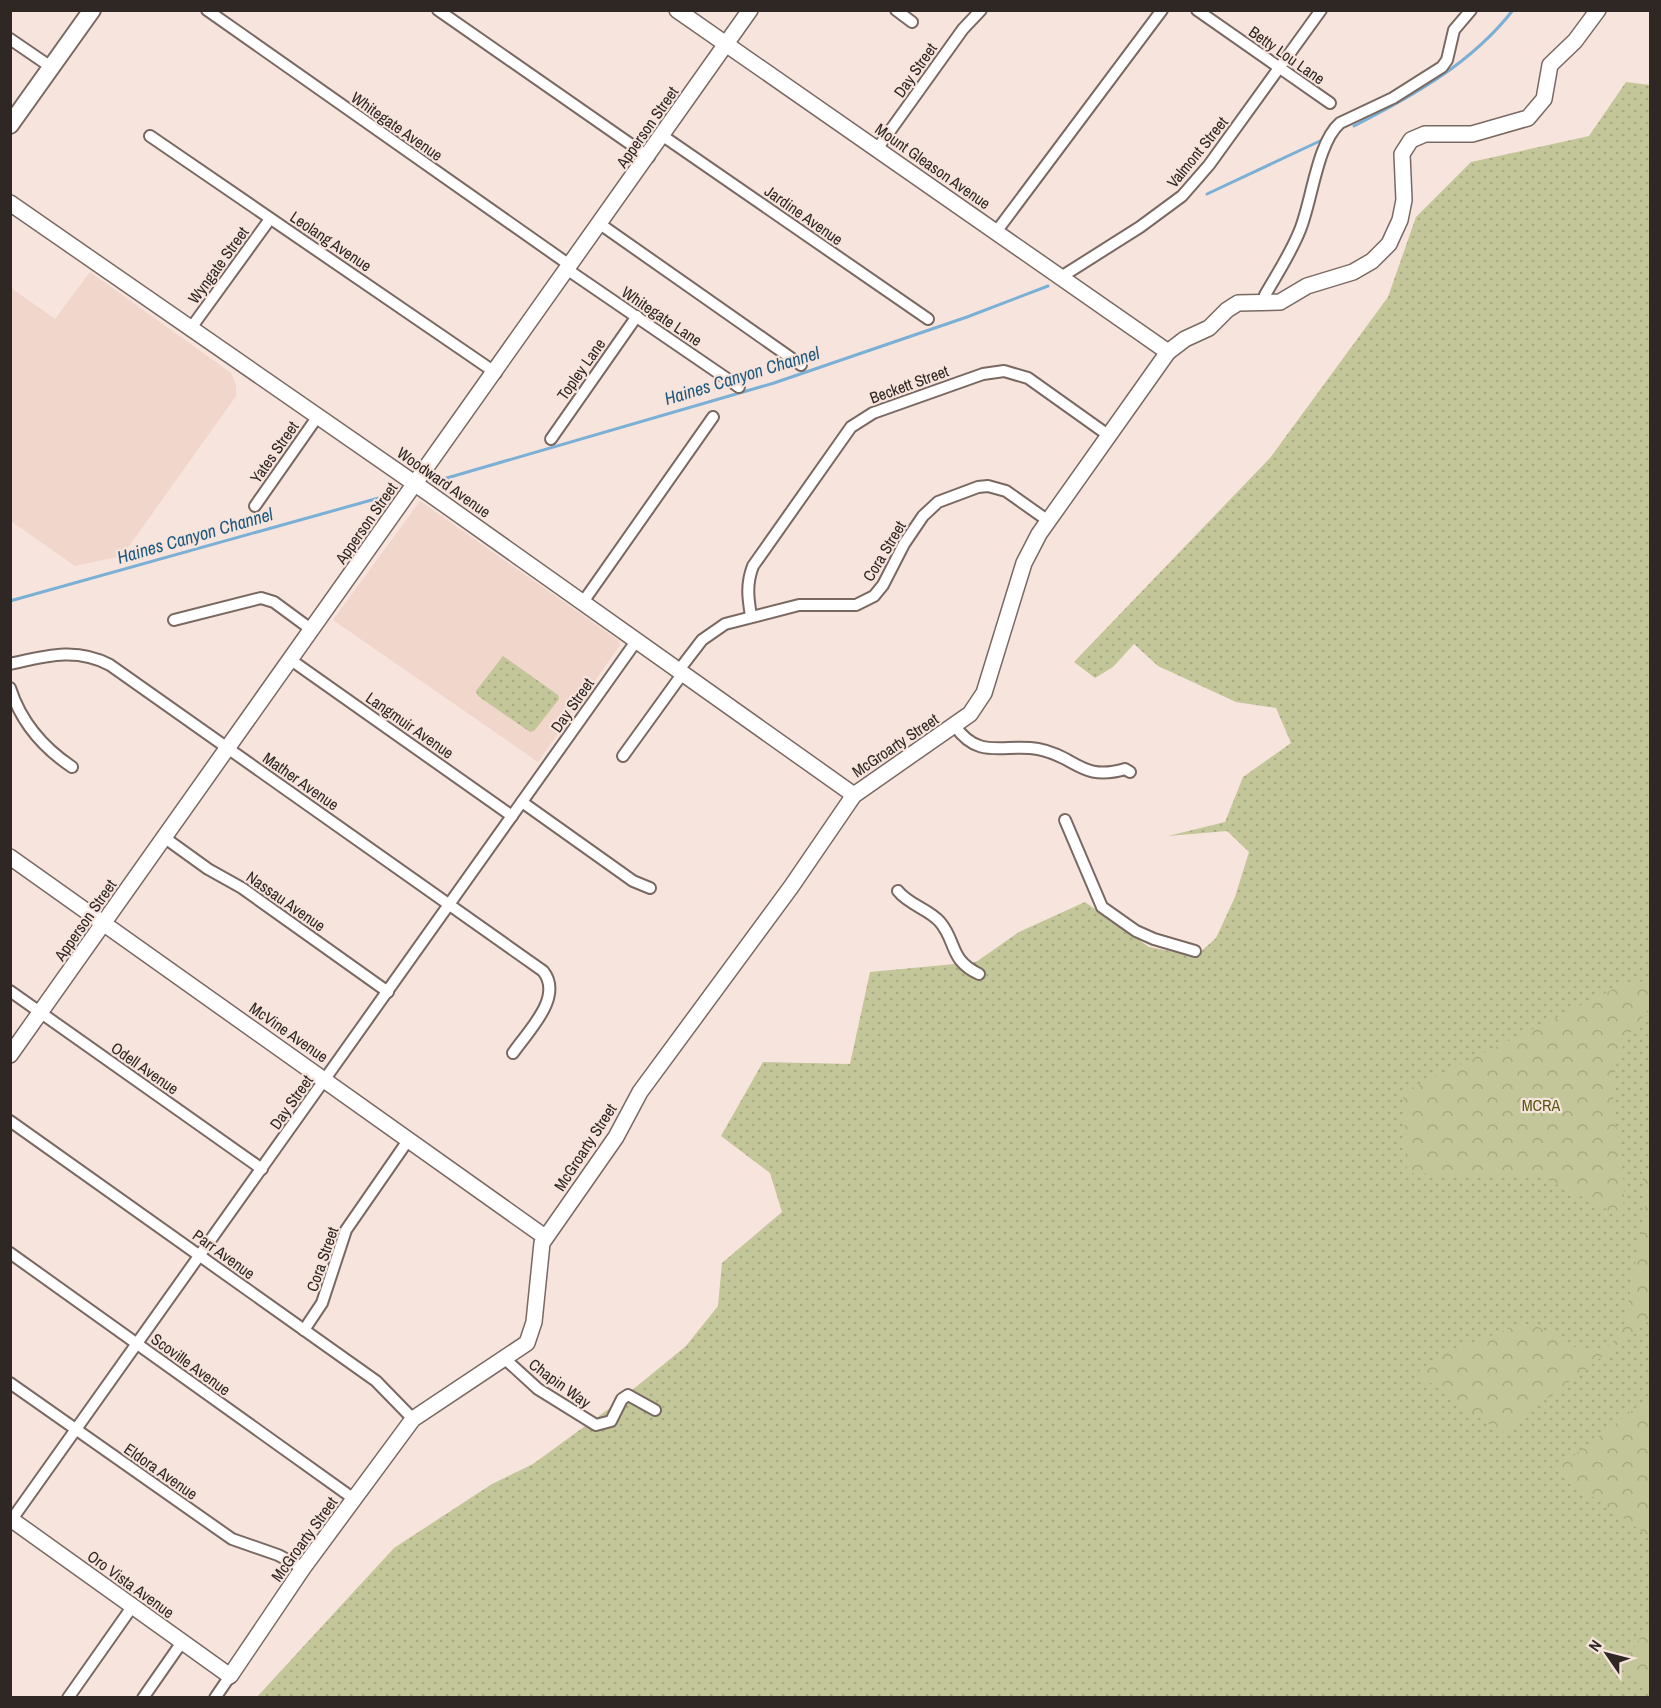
<svg xmlns="http://www.w3.org/2000/svg" width="1661" height="1708" font-family="'Archivo Narrow',sans-serif">
  <defs>
    <pattern id="grass-dots" width="8" height="8" patternUnits="userSpaceOnUse" patternTransform="scale(1.5)"><rect width="8" height="8" fill="#c3c698"/><path d="M2 2h.1M6 6h.1" fill="none" stroke="#a8aa83" stroke-width="1.8" stroke-linecap="round"/></pattern>
    <pattern id="park-crowns" width="20" height="18" patternUnits="userSpaceOnUse" patternTransform="scale(1.5)"><rect width="20" height="18" fill="#c3c698"/><path d="M2 6a3 3 0 1 1 6 0M12 15a3 3 0 1 1 6 0" fill="none" stroke="#a8aa83"/></pattern>
  </defs>
  <rect width="100%" height="100%" fill="#f7e4dc"/>
  <g fill="#f0d6cb">
    <polygon points="90,272 231,373 236,385 236,396 122,556 75,566 11,521 11,288 55,319"/>
    <polygon points="420,501 618,640 620,645 538,762 333,620"/>
  </g>
  <g fill="url(#grass-dots)">
    <polygon points="1626,82 1650,85 1650,1697 256,1698 394,1548 492,1484 533,1464 614,1405 686,1346 718,1306 722,1263 782,1212 770,1173 721,1136 763,1062 850,1064 870,972 976,962 1019,932 1085,902 1149,947 1196,956 1216,938 1235,897 1249,852 1227,831 1168,836 1225,822 1243,777 1291,743 1276,708 1236,702 1158,666 1134,644 1113,667 1095,678 1074,662 1270,458 1388,297 1416,217 1471,162 1589,136"/>
    <polygon points="503,656 558,695 559,699 534,731 530,732 478,696 476,691"/>
  </g>
  <g fill="url(#park-crowns)">
    <path d="M1640,981L1650,987V1008C1580,1081 1634,1137 1622,1217L1542,1177L1407,1173L1403,1093L1628,982Z"/>
    <path d="M1642,1172L1650,1174V1320L1502,1433L1417,1373L1439,1356L1522,1324C1552,1323 1574,1363 1606,1346C1617,1341 1622,1332 1625,1321L1645,1208Z"/>
    <polygon points="1650,1397 1650,1537 1555,1470"/>
    <polygon points="1650,1624 1650,1690 1620,1668"/>
  </g>
  <g fill="none" stroke-linecap="round" stroke-linejoin="round">
    <g stroke="#7aafd6" stroke-width="3">
      <path d="M1354,126C1413,96 1472,63 1513,10"/>
      <polyline points="1207,194 1320,141"/>
      <polyline points="440,480 774,383 967,317 1048,286"/>
      <polyline points="10,601 386,496"/>
    </g>
    <defs>
      <g id="street">
        <polyline points="207,10 571,266"/>
        <polyline points="438,10 649,157"/>
        <polyline points="896,10 912,22"/>
        <polyline points="1197,10 1330,103"/>
        <polyline points="10,39 51,67"/>
        <polyline points="150,136 496,373"/>
        <polyline points="663,136 928,319"/>
        <polyline points="877,149 963,29 981,10"/>
        <polyline points="600,224 801,365"/>
        <polyline points="996,232 1162,10"/>
        <polyline points="568,270 739,387"/>
        <polyline points="1061,277 1140,227 1182,196 1209,165 1321,10"/>
        <path d="M1263,304L1265,295C1277,274 1291,253 1300,230C1312,201 1317,143 1340,123L1393,98L1442,67L1447,60L1454,30L1471,10"/>
        <polyline points="191,328 270,219"/>
        <polyline points="551,439 637,316"/>
        <polyline points="255,506 318,416"/>
        <polyline points="583,602 713,417"/>
        <path d="M751,616C748,598 746,584 753,566L851,427L873,413L983,374L1004,371L1028,378L1108,435"/>
        <polyline points="174,620 261,598 274,602 312,630"/>
        <polyline points="291,660 512,816"/>
        <path d="M10,664C46,656 76,647 110,665L543,971C564,997 528,1031 513,1053"/>
        <polyline points="679,670 702,640 725,624 799,605 856,605 874,596 883,585 904,544 923,516 938,502 978,487 988,486 1006,491 1047,520"/>
        <path d="M10,688C21,722 42,747 72,767"/>
        <path d="M955,726C979,761 1005,743 1038,749C1076,756 1081,782 1125,769L1130,772"/>
        <polyline points="623,756 683,673"/>
        <polyline points="522,802 633,881 650,888"/>
        <polyline points="1065,820 1102,907 1136,931 1154,939 1195,951"/>
        <polyline points="165,838 208,869 242,888 388,992"/>
        <path d="M898,891C909,905 929,909 940,922C957,942 949,960 979,974"/>
        <polyline points="10,991 262,1169"/>
        <polyline points="10,1121 376,1381 413,1419"/>
        <polyline points="10,1253 354,1499"/>
        <polyline points="304,1330 322,1303 346,1230 409,1139"/>
        <polyline points="504,1358 538,1389 596,1425 611,1421 622,1399 628,1395 655,1410"/>
        <polyline points="10,1383 232,1539 278,1555 303,1568"/>
        <polyline points="10,1522 637,640"/>
        <polyline points="68,1698 132,1607"/>
        <polyline points="143,1698 182,1642"/>
        <polyline points="215,1698 230,1676"/>
      </g>
      <g id="secondary">
        <polyline points="677,10 1168,352"/>
        <polyline points="10,203 427,492 854,795"/>
        <polyline points="10,857 545,1237"/>
        <polyline points="10,1055 750,10"/>
        <polyline points="12,1520 230,1676 303,1568 413,1419 527,1343 534,1322 542,1243 616,1137 640,1092 791,887 854,795 970,714 984,693 1024,563 1039,534 1168,352 1185,339 1209,328 1227,310 1238,303 1280,302 1307,286 1353,272 1372,261 1389,244 1400,220 1404,200 1402,154 1411,140 1425,134 1472,134 1528,118 1544,99 1550,65 1575,41 1598,10"/>
      </g>
      <polyline id="primary" points="10,125 92,10"/>
    </defs>
    <use href="#street" stroke="#796962" stroke-width="14"/>
    <use href="#secondary" stroke="#796962" stroke-width="18"/>
    <use href="#primary" stroke="#796962" stroke-width="20"/>
    <use href="#street" stroke="#fff" stroke-width="10"/>
    <use href="#secondary" stroke="#fff" stroke-width="15"/>
    <use href="#primary" stroke="#fff" stroke-width="16"/>
  </g>
  <g text-anchor="middle" stroke-width="4.5" stroke-linejoin="round" paint-order="stroke">
    <g font-size="16" fill="#2e2724" stroke="#f7e4dc">
      <text transform="translate(1287 55) rotate(35)" y="6">Betty Lou Lane</text>
      <text transform="translate(915 70) rotate(-55)" y="6">Day Street</text>
      <text transform="translate(397 126) rotate(35)" y="6">Whitegate Avenue</text>
      <text transform="translate(647 127) rotate(-55)" y="6">Apperson Street</text>
      <text transform="translate(1197 152) rotate(-51)" y="6">Valmont Street</text>
      <text transform="translate(933 166) rotate(35)" y="6">Mount Gleason Avenue</text>
      <text transform="translate(804 215) rotate(35)" y="6">Jardine Avenue</text>
      <text transform="translate(331 241) rotate(34)" y="6">Leolang Avenue</text>
      <text transform="translate(218 265) rotate(-54)" y="6">Wyngate Street</text>
      <text transform="translate(662 316) rotate(34)" y="6">Whitegate Lane</text>
      <text transform="translate(581 369) rotate(-55)" y="6">Topley Lane</text>
      <text transform="translate(909 384) rotate(-20)" y="6">Beckett Street</text>
      <text transform="translate(274 452) rotate(-55)" y="6">Yates Street</text>
      <text transform="translate(444 482) rotate(35)" y="6">Woodward Avenue</text>
      <text transform="translate(366 523) rotate(-55)" y="6">Apperson Street</text>
      <text transform="translate(884 551) rotate(-59)" y="6">Cora Street</text>
      <text transform="translate(572 705) rotate(-55)" y="6">Day Street</text>
      <text transform="translate(410 725) rotate(35)" y="6">Langmuir Avenue</text>
      <text transform="translate(895 745) rotate(-34)" y="6">McGroarty Street</text>
      <text transform="translate(301 781) rotate(35)" y="6">Mather Avenue</text>
      <text transform="translate(286 901) rotate(35)" y="6">Nassau Avenue</text>
      <text transform="translate(85 920) rotate(-55)" y="6">Apperson Street</text>
      <text transform="translate(289 1032) rotate(35)" y="6">McVine Avenue</text>
      <text transform="translate(145 1068) rotate(35)" y="6">Odell Avenue</text>
      <text transform="translate(291 1102) rotate(-55)" y="6">Day Street</text>
      <text transform="translate(585 1147) rotate(-57)" y="6">McGroarty Street</text>
      <text transform="translate(224 1254) rotate(36)" y="6">Parr Avenue</text>
      <text transform="translate(322 1259) rotate(-71)" y="6">Cora Street</text>
      <text transform="translate(191 1364) rotate(36)" y="6">Scoville Avenue</text>
      <text transform="translate(560 1383) rotate(36)" y="6">Chapin Way</text>
      <text transform="translate(161 1471) rotate(35)" y="6">Eldora Avenue</text>
      <text transform="translate(304 1539) rotate(-54)" y="6">McGroarty Street</text>
      <text transform="translate(131 1584) rotate(36)" y="6">Oro Vista Avenue</text>
    </g>
    <g font-size="16" fill="#575814" stroke="#f7e4dc">
      <text x="1541" y="1111">MCRA</text>
    </g>
    <g font-size="18" font-style="italic" fill="#1c597f" stroke="#f7e4dc">
      <text transform="translate(742 376) rotate(-17)" y="6">Haines Canyon Channel</text>
      <text transform="translate(195 536) rotate(-16)" y="6">Haines Canyon Channel</text>
    </g>
  </g>
  <rect width="1661" height="1708" fill="none" stroke="#2e2724" stroke-width="24"/>
  <g transform="translate(1607 1654) rotate(305)" stroke="#f7e4dc" stroke-width="4.5" paint-order="stroke">
  <path d="M0-4.5L10 22L0 15L-10 22Z" fill="#2e2724"/>
  <text y="-9" font-size="16" font-weight="bold" text-anchor="middle" fill="#2e2724">N</text>
  </g>
</svg>
